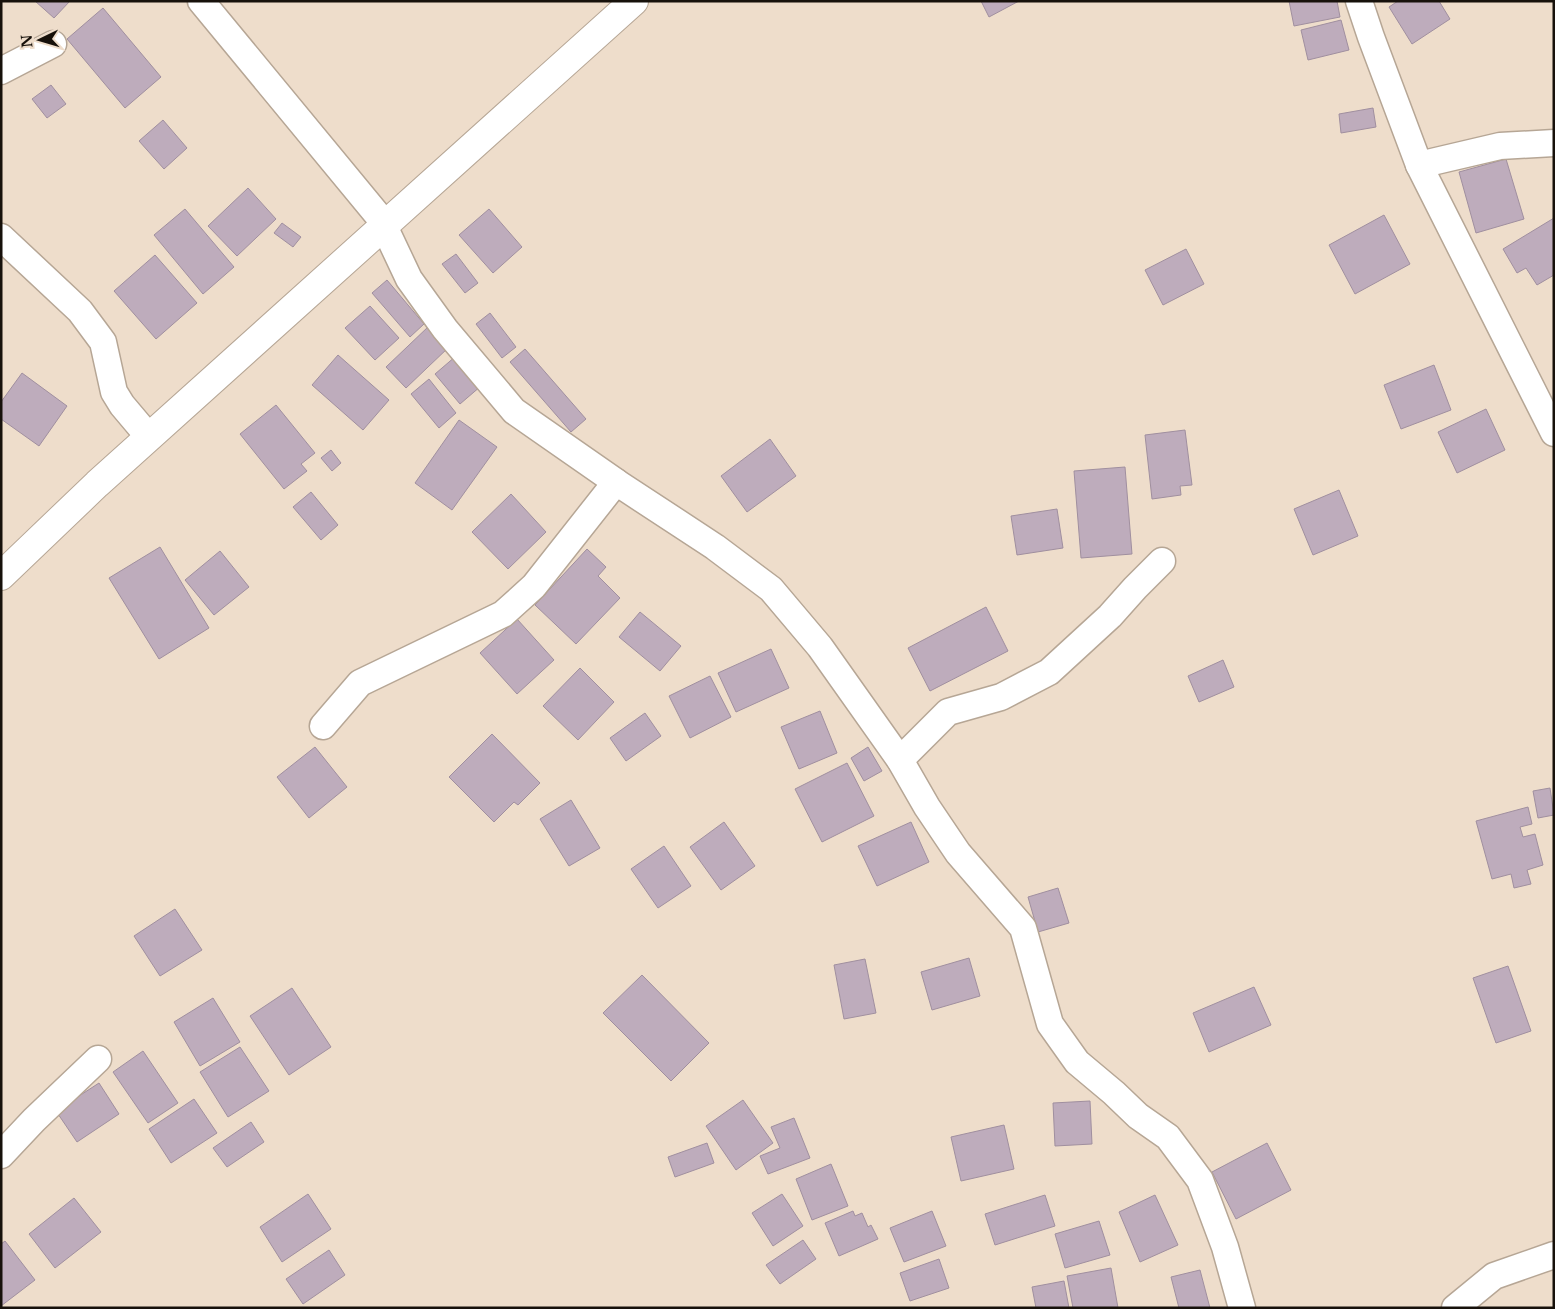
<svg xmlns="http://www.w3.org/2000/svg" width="1555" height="1309" font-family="'Libre Baskerville',serif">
  <rect width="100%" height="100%" fill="#eeddcb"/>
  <g fill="#beacbc" stroke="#a08f9f">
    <polygon points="35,1 70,1 54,18"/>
    <polygon points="981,1 1019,1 989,17"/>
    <polygon points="1289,1 1337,1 1340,17 1294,26"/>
    <polygon points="1398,1 1439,1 1450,19 1412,44 1389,7"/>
    <polygon points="103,8 161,77 125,108 67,39"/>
    <polygon points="1341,20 1349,50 1308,60 1301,30"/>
    <polygon points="51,85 66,104 47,118 32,99"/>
    <polygon points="1373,108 1376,127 1341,133 1339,114"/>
    <polygon points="163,120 187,148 164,169 139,141"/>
    <polygon points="1506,159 1524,219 1476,233 1459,172"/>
    <polygon points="248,188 276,219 237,256 208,226"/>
    <polygon points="185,209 234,267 203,294 154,235"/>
    <polygon points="489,209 522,247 493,273 459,235"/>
    <polygon points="1384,215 1410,264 1355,294 1329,245"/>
    <polygon points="1554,218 1554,275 1537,285 1526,268 1517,273 1503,249"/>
    <polygon points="282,223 301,237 293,247 274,233"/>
    <polygon points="1186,249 1204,284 1163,305 1145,270"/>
    <polygon points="456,254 478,283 465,293 442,264"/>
    <polygon points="155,255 197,303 156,339 114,291"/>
    <polygon points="387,280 424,324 410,337 372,293"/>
    <polygon points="370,306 399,338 375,360 345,328"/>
    <polygon points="490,313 516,347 502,358 476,324"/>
    <polygon points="429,326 449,347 406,388 386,367"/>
    <polygon points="525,349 586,419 571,432 510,362"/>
    <polygon points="338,355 389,400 363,430 312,385"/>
    <polygon points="456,356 481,386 460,404 435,374"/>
    <polygon points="1434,365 1451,410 1401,429 1384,385"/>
    <polygon points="22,373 67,406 39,446 1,419 1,402"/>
    <polygon points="429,379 456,413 439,428 411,394"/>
    <polygon points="276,405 315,453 301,464 307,471 284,489 240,434"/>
    <polygon points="1486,409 1505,450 1457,473 1438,432"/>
    <polygon points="459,420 497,447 452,510 415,483"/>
    <polygon points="1185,430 1192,485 1180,486 1181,495 1152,499 1145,435"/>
    <polygon points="770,439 796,476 747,512 721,476"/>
    <polygon points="331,450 341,463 332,471 321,458"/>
    <polygon points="1125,467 1132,554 1081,558 1074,471"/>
    <polygon points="1339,490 1358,536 1313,555 1294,509"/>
    <polygon points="311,492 338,525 321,540 293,507"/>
    <polygon points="511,494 546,532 508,569 472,532"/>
    <polygon points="1057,509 1063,548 1017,555 1011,516"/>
    <polygon points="160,547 209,628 159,659 109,578"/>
    <polygon points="587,549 606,567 598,576 620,598 576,644 535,605"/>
    <polygon points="220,551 249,587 214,615 185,580"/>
    <polygon points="986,607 1008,651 930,691 908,648"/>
    <polygon points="640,612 681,646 660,671 619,637"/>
    <polygon points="517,619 554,660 517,694 480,653"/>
    <polygon points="771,649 789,688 736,712 718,673"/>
    <polygon points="1223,660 1234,687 1199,702 1188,676"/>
    <polygon points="580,668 614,702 578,740 543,706"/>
    <polygon points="710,676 731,717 690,738 669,696"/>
    <polygon points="820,711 837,753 799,769 781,727"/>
    <polygon points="645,713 661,736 626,761 610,738"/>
    <polygon points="492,734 540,783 518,805 514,802 494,822 449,777"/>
    <polygon points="315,747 347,787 309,818 277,777"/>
    <polygon points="868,747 882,771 864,781 851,758"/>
    <polygon points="847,763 874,816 822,842 795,789"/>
    <polygon points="1550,788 1554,815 1538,818 1533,791"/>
    <polygon points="571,800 600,848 569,866 540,819"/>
    <polygon points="1528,807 1532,824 1520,827 1523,837 1535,834 1543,865 1527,870 1531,884 1514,888 1511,874 1492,879 1476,821"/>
    <polygon points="724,822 755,866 721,890 690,847"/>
    <polygon points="911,822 929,862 877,886 858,846"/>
    <polygon points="664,846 691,886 658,908 631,869"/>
    <polygon points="1058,888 1069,923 1038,932 1028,897"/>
    <polygon points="175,909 202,950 160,976 134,936"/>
    <polygon points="969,958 980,996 932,1010 921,972"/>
    <polygon points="865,959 876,1013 844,1019 834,965"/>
    <polygon points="1508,966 1531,1031 1496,1043 1473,978"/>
    <polygon points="642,975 709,1043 671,1081 603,1013"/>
    <polygon points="1254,987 1271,1025 1209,1052 1193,1013"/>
    <polygon points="292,988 331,1047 289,1075 250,1016"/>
    <polygon points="213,998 240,1042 200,1066 174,1022"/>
    <polygon points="240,1047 269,1091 228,1117 200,1072"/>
    <polygon points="143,1051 178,1103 148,1123 113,1072"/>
    <polygon points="99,1083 119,1114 77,1142 56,1111"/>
    <polygon points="194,1099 217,1133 171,1163 149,1129"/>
    <polygon points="743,1100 773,1143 736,1170 706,1126"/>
    <polygon points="1090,1101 1092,1144 1055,1146 1053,1103"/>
    <polygon points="794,1118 810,1158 768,1174 760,1156 780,1148 771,1127"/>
    <polygon points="251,1122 264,1142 227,1167 213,1148"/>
    <polygon points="1004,1125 1014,1169 961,1181 951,1137"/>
    <polygon points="707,1143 714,1163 675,1177 668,1157"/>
    <polygon points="1267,1143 1291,1190 1236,1219 1212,1172"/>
    <polygon points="831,1164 848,1206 812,1220 796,1179"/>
    <polygon points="308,1194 331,1229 282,1262 260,1227"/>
    <polygon points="782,1194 803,1226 773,1246 752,1213"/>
    <polygon points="1045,1195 1055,1226 995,1245 985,1214"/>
    <polygon points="1155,1195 1178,1245 1140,1262 1119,1212"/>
    <polygon points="74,1198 101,1232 55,1268 29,1234"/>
    <polygon points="853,1211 855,1216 862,1213 868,1227 871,1225 878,1239 839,1256 825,1223"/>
    <polygon points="932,1211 946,1246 904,1262 890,1228"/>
    <polygon points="1099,1221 1110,1255 1065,1268 1055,1234"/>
    <polygon points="803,1240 816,1259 780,1284 766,1265"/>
    <polygon points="5,1241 35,1280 1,1306 1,1244"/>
    <polygon points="329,1250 345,1275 303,1304 286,1279"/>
    <polygon points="939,1259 949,1288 910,1301 900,1273"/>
    <polygon points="1111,1268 1118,1308 1073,1308 1067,1276"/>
    <polygon points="1200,1270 1210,1308 1179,1308 1171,1277"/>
    <polygon points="1064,1281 1069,1308 1036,1308 1032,1287"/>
  </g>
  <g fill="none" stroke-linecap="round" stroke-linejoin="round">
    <defs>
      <g id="minor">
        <polyline points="201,1 385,224"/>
        <polyline points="1359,1 1371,37 1419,165 1554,433"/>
        <polyline points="1,71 53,44"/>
        <polyline points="1419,165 1500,146 1554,143"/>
        <polyline points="384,226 409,279 445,329 514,411 616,482 715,547 771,589 820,647 900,760 927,807 958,853 1023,928 1050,1024 1077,1062 1114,1093 1138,1116 1168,1137 1200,1180 1225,1247 1242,1308"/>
        <polyline points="1,237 80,311 103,342 114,392 122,405 149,437"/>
        <polyline points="323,726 360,683 503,614 534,586 616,482"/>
        <polyline points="900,760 948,712 1001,697 1049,672 1110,616 1135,588 1162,561"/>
        <polyline points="1,1155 34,1120 98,1059"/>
        <polyline points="1455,1308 1494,1276 1554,1255"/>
      </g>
      <polyline id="secondary" points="1,576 97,484 634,1"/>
    </defs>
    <use href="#minor" stroke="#b6a695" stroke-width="29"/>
    <use href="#secondary" stroke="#b6a695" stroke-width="30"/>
    <use href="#minor" stroke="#fff" stroke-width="26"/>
    <use href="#secondary" stroke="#fff" stroke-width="28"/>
  </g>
  <rect width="1555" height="1309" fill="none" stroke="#17110b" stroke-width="5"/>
  <g transform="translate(40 40) rotate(265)" stroke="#eeddcb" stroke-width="4" paint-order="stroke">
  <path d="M0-4L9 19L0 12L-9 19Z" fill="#17110b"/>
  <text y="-8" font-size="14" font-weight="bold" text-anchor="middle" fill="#17110b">N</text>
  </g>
</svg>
